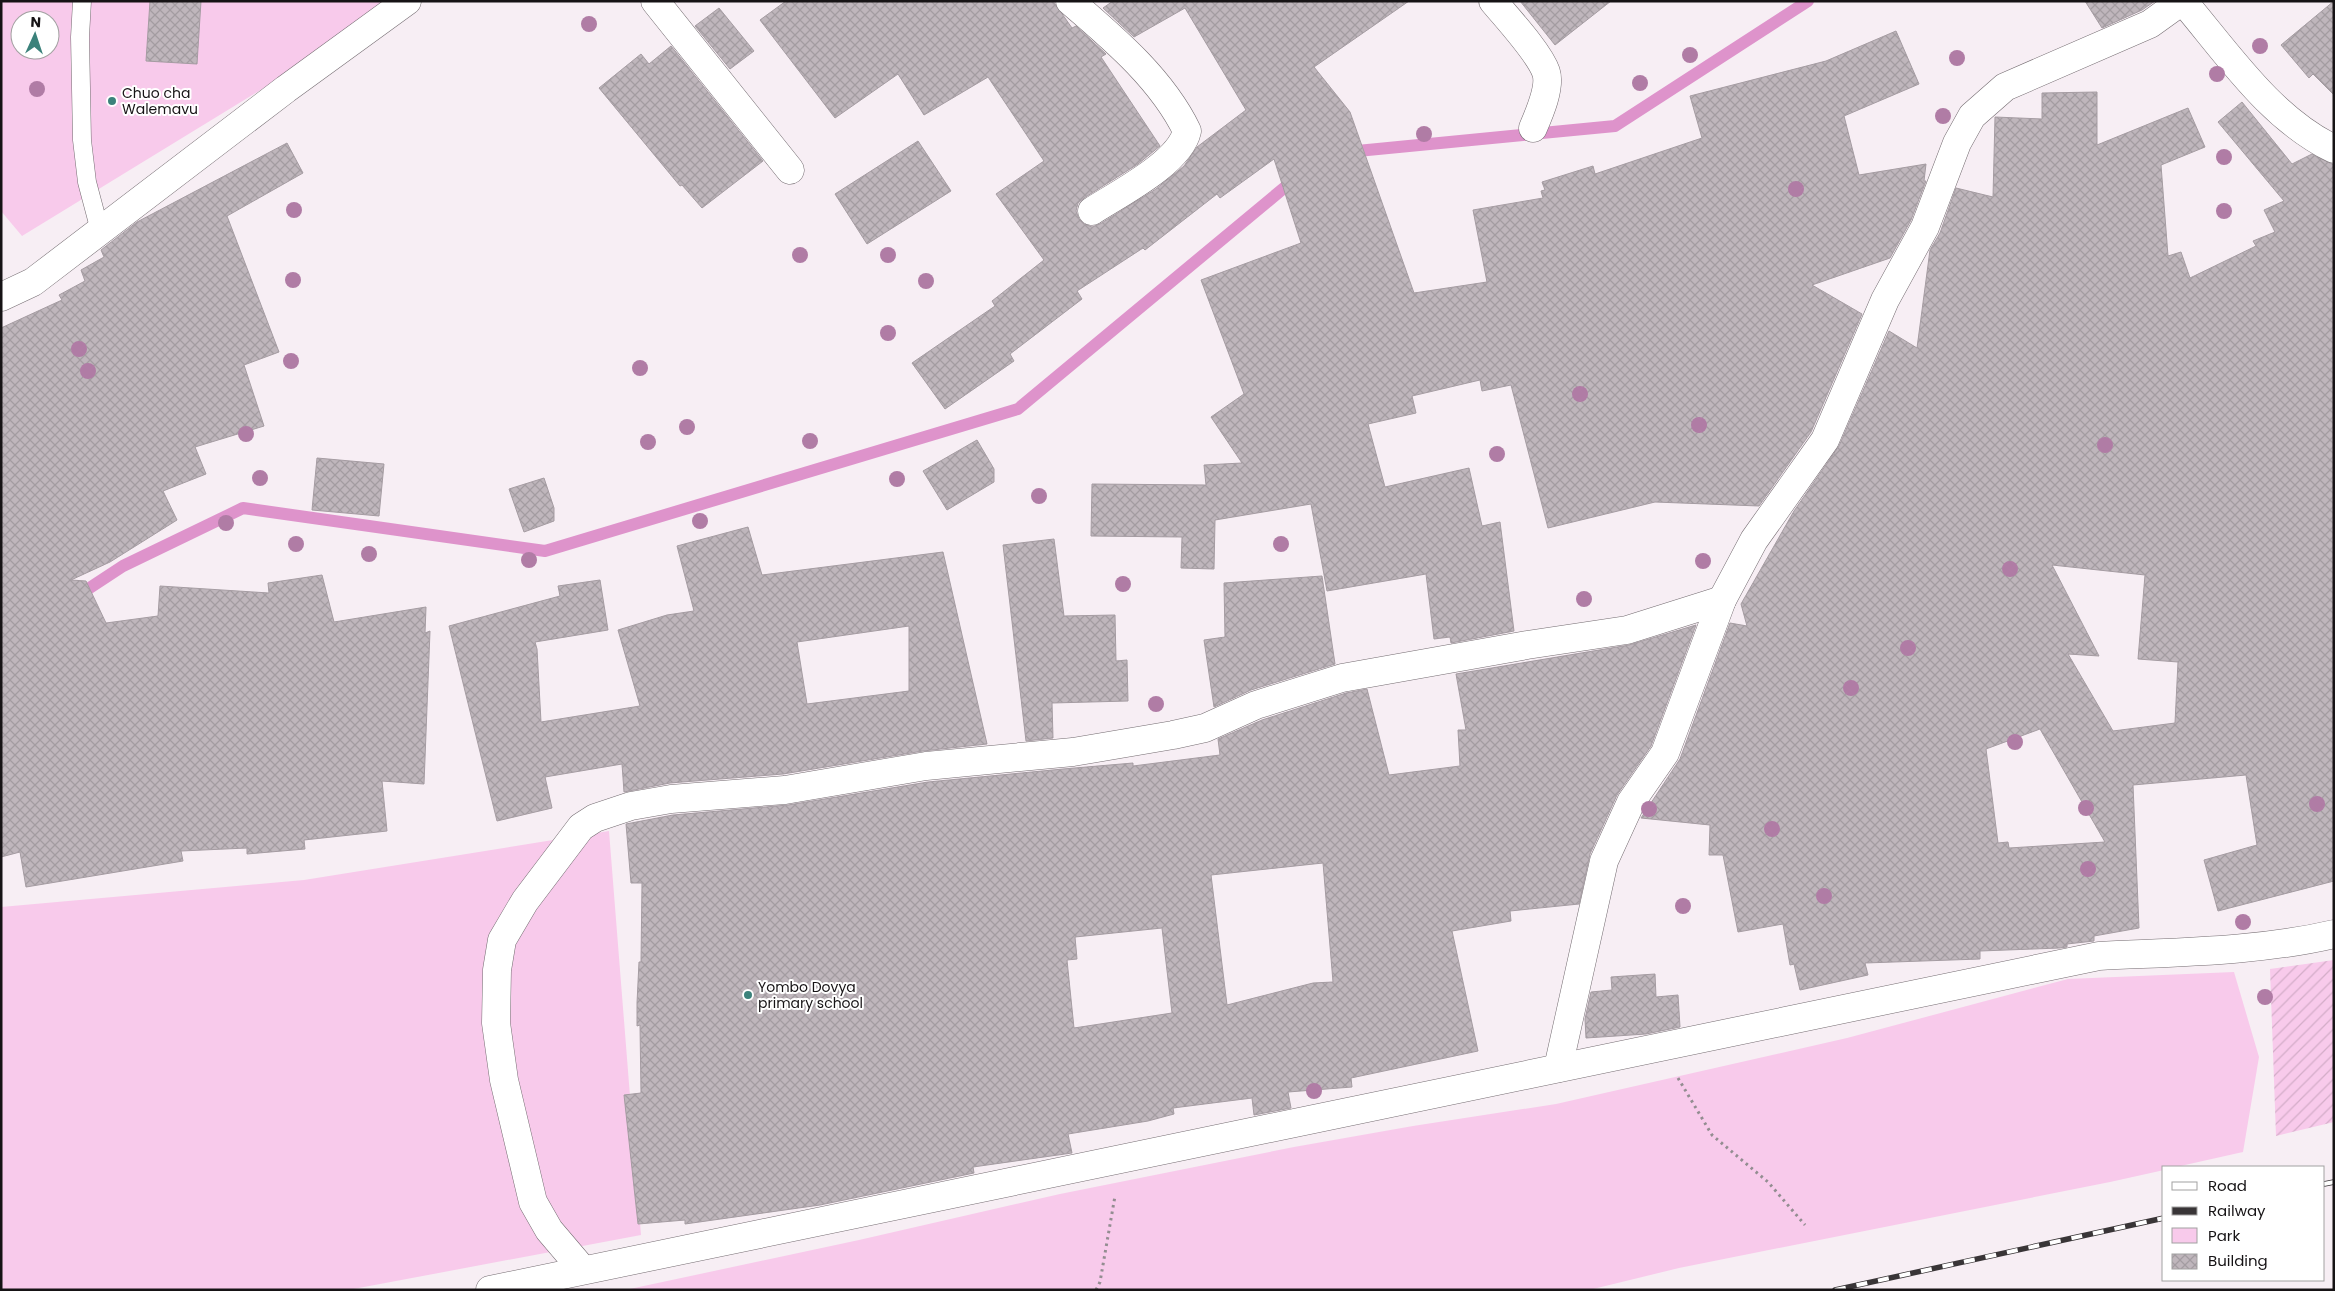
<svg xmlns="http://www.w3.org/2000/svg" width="2335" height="1291" font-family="Poppins,sans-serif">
  <defs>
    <pattern id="garden-furrows" width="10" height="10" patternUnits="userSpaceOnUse" patternTransform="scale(1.25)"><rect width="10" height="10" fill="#f8caeb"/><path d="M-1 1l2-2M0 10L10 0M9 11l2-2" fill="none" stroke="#d4adc9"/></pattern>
    <pattern id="building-cross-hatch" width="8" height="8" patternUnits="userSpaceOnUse" patternTransform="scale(1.25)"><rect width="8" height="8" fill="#bfb6bc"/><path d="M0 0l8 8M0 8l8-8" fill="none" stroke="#a39ca1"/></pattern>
  </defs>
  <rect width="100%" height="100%" fill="#f7eef4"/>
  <g fill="#f8caeb" fill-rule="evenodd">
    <path d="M1,1H406L22,236L1,211ZM20,20H50V50H20Z"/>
    <polygon points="609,831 641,1235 348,1290 1,1290 1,907 304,880"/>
    <polygon points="2234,972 2259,1057 2243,1152 2176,1167 2164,1167 2164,1170 2110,1182 1679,1268 1589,1290 625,1290 859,1240 1060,1194 1294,1147 1413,1126 1556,1104 1847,1038 2068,979"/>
  </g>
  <polygon fill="url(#garden-furrows)" points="2334,960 2334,1122 2276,1136 2270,969"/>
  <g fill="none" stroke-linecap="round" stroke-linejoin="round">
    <g stroke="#de93cb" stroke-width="12">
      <polyline points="1347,152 1615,126 1808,1"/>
      <polyline points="73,591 88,589 123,566 243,508 545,551 1018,409 1296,178"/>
    </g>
  </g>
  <g fill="url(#building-cross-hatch)" stroke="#a59ca2" fill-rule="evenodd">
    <polygon points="150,1 201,1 197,64 146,61"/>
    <polygon points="786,1 1053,1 1072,28 1076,26 1106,54 1101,57 1160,146 1138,164 1084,198 1078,203 1076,211 1079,219 1084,224 1092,227 1100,224 1156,189 1184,166 1197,147 1246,110 1185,8 1134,37 1103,8 1113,1 1409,1 1314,67 1350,112 1414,293 1487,282 1473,210 1543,198 1541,191 1545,190 1542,182 1593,166 1595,174 1702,138 1690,96 1826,61 1896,31 1919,84 1844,116 1859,175 1926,164 1924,181 1926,181 1911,220 1890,258 1812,285 1862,314 1811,432 1759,506 1655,502 1548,528 1511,385 1482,391 1480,380 1412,396 1416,413 1368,424 1385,487 1469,468 1482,526 1500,522 1514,631 1451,643 1450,637 1434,639 1426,574 1327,591 1311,504 1215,520 1214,569 1181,568 1182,537 1091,536 1092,484 1206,485 1204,465 1242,463 1211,417 1244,394 1201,280 1301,243 1274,159 1220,198 1217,194 1145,250 1143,248 1077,291 1082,299 1010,354 1014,361 945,409 912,363 995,306 992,301 1044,260 996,194 1044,161 988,77 924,115 898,74 835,118 760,20"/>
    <polygon points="1520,1 1611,1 1555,45"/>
    <polygon points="2085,1 2155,1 2142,10 2102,28"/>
    <polygon points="2334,1 2334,95 2313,74 2309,78 2281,45"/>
    <polygon points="719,8 754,51 730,69 695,26"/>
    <polygon points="671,46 763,161 702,208 682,185 680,186 599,88 641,54 649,64"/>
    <path d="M2097,92V145L2188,108L2205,147L2161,165L2168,256L2181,252L2190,278L2256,246L2253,241L2275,232L2264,210L2284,201L2218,122L2242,102L2292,164L2312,154L2334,165V881L2218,911L2204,860L2257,845L2246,775L2133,785L2139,928L2094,936V941L2067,944V947L2060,948L1980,951V959L1865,963L1868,975L1800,990L1794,964L1790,965L1783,924L1738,932L1723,855H1709L1710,825L1641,818L1680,759L1730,623L1747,626L1741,604L1794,511L1839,446L1889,331L1917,348L1930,250L1940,233L1956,188L1993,197L1995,117L2042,119V93ZM2052,565L2145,575L2138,659L2178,662L2175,723L2113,731L2068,654L2099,656ZM2040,729L2105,842L2009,848L2008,842L1998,843L1986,749Z"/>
    <polygon points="918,141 951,191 867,244 835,194"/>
    <polygon points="287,143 303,173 227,216 279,352 244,365 264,426 195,447 206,474 163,491 177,520 110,562 71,580 86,581 106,623 158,616 160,586 269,593 268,583 322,575 334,622 426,607 425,633 430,631 424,784 382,781 387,831 304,840 305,849 247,854 247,848 181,851 183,861 26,887 20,852 1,857 1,328 62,300 59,295 85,281 81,270 104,257 101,250 137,222"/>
    <polygon points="977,440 994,469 994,482 947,510 923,471"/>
    <polygon points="317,458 384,464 379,516 312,510"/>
    <polygon points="544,478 554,508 554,521 524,532 509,489"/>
    <path d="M748,527L762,575L943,552L987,744L923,751L783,774L670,783L624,792L622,764L545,777L552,808L497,821L449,626L560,596L558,586L600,580L608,630L535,642L537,649L541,722L640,706L618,630L667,615L694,611L677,546ZM909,626V691L807,704L797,642Z"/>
    <polygon points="1054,539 1064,616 1115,615 1116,661 1127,660 1128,701 1052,703 1053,738 1026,741 1003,545"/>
    <polygon points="1322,576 1335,664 1251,690 1214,707 1204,640 1225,637 1224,583"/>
    <path d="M1696,625L1651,746L1617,795L1590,854L1579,904L1510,911L1511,921L1452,931L1478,1051L1351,1078L1352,1087L1288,1092L1291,1108L1254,1115L1252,1098L1173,1108L1174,1114L1148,1121L1068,1134L1072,1153L973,1167L974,1173L820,1205L685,1224V1220L638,1224L624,1095L641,1093L640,1025L637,1026V1003L639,962H641L642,883H631L626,824L673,815L788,805L928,782L1063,769L1133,763V766L1220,755L1218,739L1262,720L1346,693L1367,689L1389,775L1460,766L1458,730H1466L1456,674L1629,645ZM1323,863L1333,982L1313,983L1227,1005L1211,875ZM1162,928L1172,1013L1074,1028L1067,960L1077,959L1075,937Z"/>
    <polygon points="1655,974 1656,997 1678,995 1680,1027 1646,1034 1586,1038 1585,1019 1591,992 1612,990 1611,977"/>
  </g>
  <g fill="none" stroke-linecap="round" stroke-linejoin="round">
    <defs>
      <polyline id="service" points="82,1 80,37 82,140 87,182 100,231"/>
      <g id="minor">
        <polyline points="655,1 790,170"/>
        <path d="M1070,1C1113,38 1162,79 1187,131C1180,163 1118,194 1092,211"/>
        <path d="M1493,1C1507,18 1539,52 1546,72C1551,87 1539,114 1533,128"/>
        <path d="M2183,1C2228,54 2270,118 2334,149"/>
        <polyline points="1558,1068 1604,861 1631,802 1665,753 1722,600 1754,540 1825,440 1885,300 1925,227 1957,143 1972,116 2005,87 2150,24 2182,1"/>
        <polyline points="583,1270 549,1230 533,1202 504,1080 496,1023 497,970 502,940 525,901 581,827 595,818 631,806 671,799 785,790 926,766 1073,752 1173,735 1205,728 1256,705 1342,678 1527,645 1627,630 1722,600"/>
        <path d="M490,1290L2099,956C2177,952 2257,952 2334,934"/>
      </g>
      <polyline id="tertiary" points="1,297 33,282 286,89 407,1"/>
    </defs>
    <use href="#service" stroke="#746c71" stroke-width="19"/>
    <use href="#minor" stroke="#746c71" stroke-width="29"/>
    <use href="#tertiary" stroke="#746c71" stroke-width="29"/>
    <g stroke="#938d91" stroke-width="3" stroke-dasharray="2.5 4" stroke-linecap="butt">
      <polyline points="1678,1078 1712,1135 1768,1182 1805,1225"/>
      <polyline points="1096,1290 1100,1282 1115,1196"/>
    </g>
    <use href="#service" stroke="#fff" stroke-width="18"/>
    <use href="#minor" stroke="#fff" stroke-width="28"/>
    <use href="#tertiary" stroke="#fff" stroke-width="28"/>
    <defs>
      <g id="rail">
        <polyline points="2324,1184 2334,1182"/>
        <polyline points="1835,1290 2164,1218"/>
      </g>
    </defs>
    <use href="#rail" stroke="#393537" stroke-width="5.5"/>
    <use href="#rail" stroke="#fff" stroke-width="4" stroke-dasharray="11" stroke-linecap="butt"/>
  </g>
  <g fill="#b07ca5">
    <circle cx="589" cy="24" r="8"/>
    <circle cx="2260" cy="46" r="8"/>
    <circle cx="1690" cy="55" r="8"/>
    <circle cx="1957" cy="58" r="8"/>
    <circle cx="2217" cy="74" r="8"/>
    <circle cx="1640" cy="83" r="8"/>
    <circle cx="37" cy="89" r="8"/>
    <circle cx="1943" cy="116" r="8"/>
    <circle cx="1424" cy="134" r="8"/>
    <circle cx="2224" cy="157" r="8"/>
    <circle cx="1796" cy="189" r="8"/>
    <circle cx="294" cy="210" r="8"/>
    <circle cx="2224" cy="211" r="8"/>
    <circle cx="800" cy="255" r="8"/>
    <circle cx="888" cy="255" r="8"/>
    <circle cx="293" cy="280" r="8"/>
    <circle cx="926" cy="281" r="8"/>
    <circle cx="888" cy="333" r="8"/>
    <circle cx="79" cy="349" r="8"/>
    <circle cx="291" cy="361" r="8"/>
    <circle cx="640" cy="368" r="8"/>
    <circle cx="88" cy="371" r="8"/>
    <circle cx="1580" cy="394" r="8"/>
    <circle cx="1699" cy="425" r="8"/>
    <circle cx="687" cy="427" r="8"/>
    <circle cx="246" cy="434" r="8"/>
    <circle cx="810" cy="441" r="8"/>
    <circle cx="648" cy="442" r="8"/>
    <circle cx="2105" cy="445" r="8"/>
    <circle cx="1497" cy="454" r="8"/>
    <circle cx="260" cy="478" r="8"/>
    <circle cx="897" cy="479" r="8"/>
    <circle cx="1039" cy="496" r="8"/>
    <circle cx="700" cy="521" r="8"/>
    <circle cx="226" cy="523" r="8"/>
    <circle cx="296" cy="544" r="8"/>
    <circle cx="1281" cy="544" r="8"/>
    <circle cx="369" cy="554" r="8"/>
    <circle cx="529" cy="560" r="8"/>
    <circle cx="1703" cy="561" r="8"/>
    <circle cx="2010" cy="569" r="8"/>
    <circle cx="1123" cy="584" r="8"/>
    <circle cx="1584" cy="599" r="8"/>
    <circle cx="1908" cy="648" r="8"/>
    <circle cx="1851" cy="688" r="8"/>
    <circle cx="1156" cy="704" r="8"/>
    <circle cx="2015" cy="742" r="8"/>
    <circle cx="2317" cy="804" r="8"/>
    <circle cx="2086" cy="808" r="8"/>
    <circle cx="1649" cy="809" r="8"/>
    <circle cx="1772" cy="829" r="8"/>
    <circle cx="2088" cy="869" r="8"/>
    <circle cx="1824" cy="896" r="8"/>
    <circle cx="1683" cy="906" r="8"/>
    <circle cx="2243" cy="922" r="8"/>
    <circle cx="2265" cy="997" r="8"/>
    <circle cx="1314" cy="1091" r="8"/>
  </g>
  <g fill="#3b827b" stroke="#fff" stroke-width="2">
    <circle cx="112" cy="101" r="5"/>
    <circle cx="748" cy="995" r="5"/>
  </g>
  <g text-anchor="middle" stroke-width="4" stroke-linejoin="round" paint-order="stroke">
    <g font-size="14" fill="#161315" stroke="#fff" text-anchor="start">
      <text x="122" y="98">Chuo cha<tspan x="122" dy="16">Walemavu</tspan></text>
      <text x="758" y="992">Yombo Dovya<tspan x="758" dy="16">primary school</tspan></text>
    </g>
  </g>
  <rect width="2335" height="1291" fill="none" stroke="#161315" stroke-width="5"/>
  <rect x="2162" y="1166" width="162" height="115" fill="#ffffff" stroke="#a2a1a1"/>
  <rect x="2172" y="1182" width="25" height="8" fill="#ffffff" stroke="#a2a1a1"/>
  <text x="2208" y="1191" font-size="15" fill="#161315">Road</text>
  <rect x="2172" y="1207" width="25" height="8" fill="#393537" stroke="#a2a1a1"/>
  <text x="2208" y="1216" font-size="15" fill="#161315">Railway</text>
  <rect x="2172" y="1228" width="25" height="15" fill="#f8caeb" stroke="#a2a1a1"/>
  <text x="2208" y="1241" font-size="15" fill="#161315">Park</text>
  <rect x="2172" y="1254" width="25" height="15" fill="url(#building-cross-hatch)" stroke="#a2a1a1"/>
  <text x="2208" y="1266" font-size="15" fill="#161315">Building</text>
  <g transform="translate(35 35) rotate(3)"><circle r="24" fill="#ffffff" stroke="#a2a1a1"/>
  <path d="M0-4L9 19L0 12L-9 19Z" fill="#3b827b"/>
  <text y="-8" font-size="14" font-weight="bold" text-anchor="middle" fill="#161315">N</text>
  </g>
</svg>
